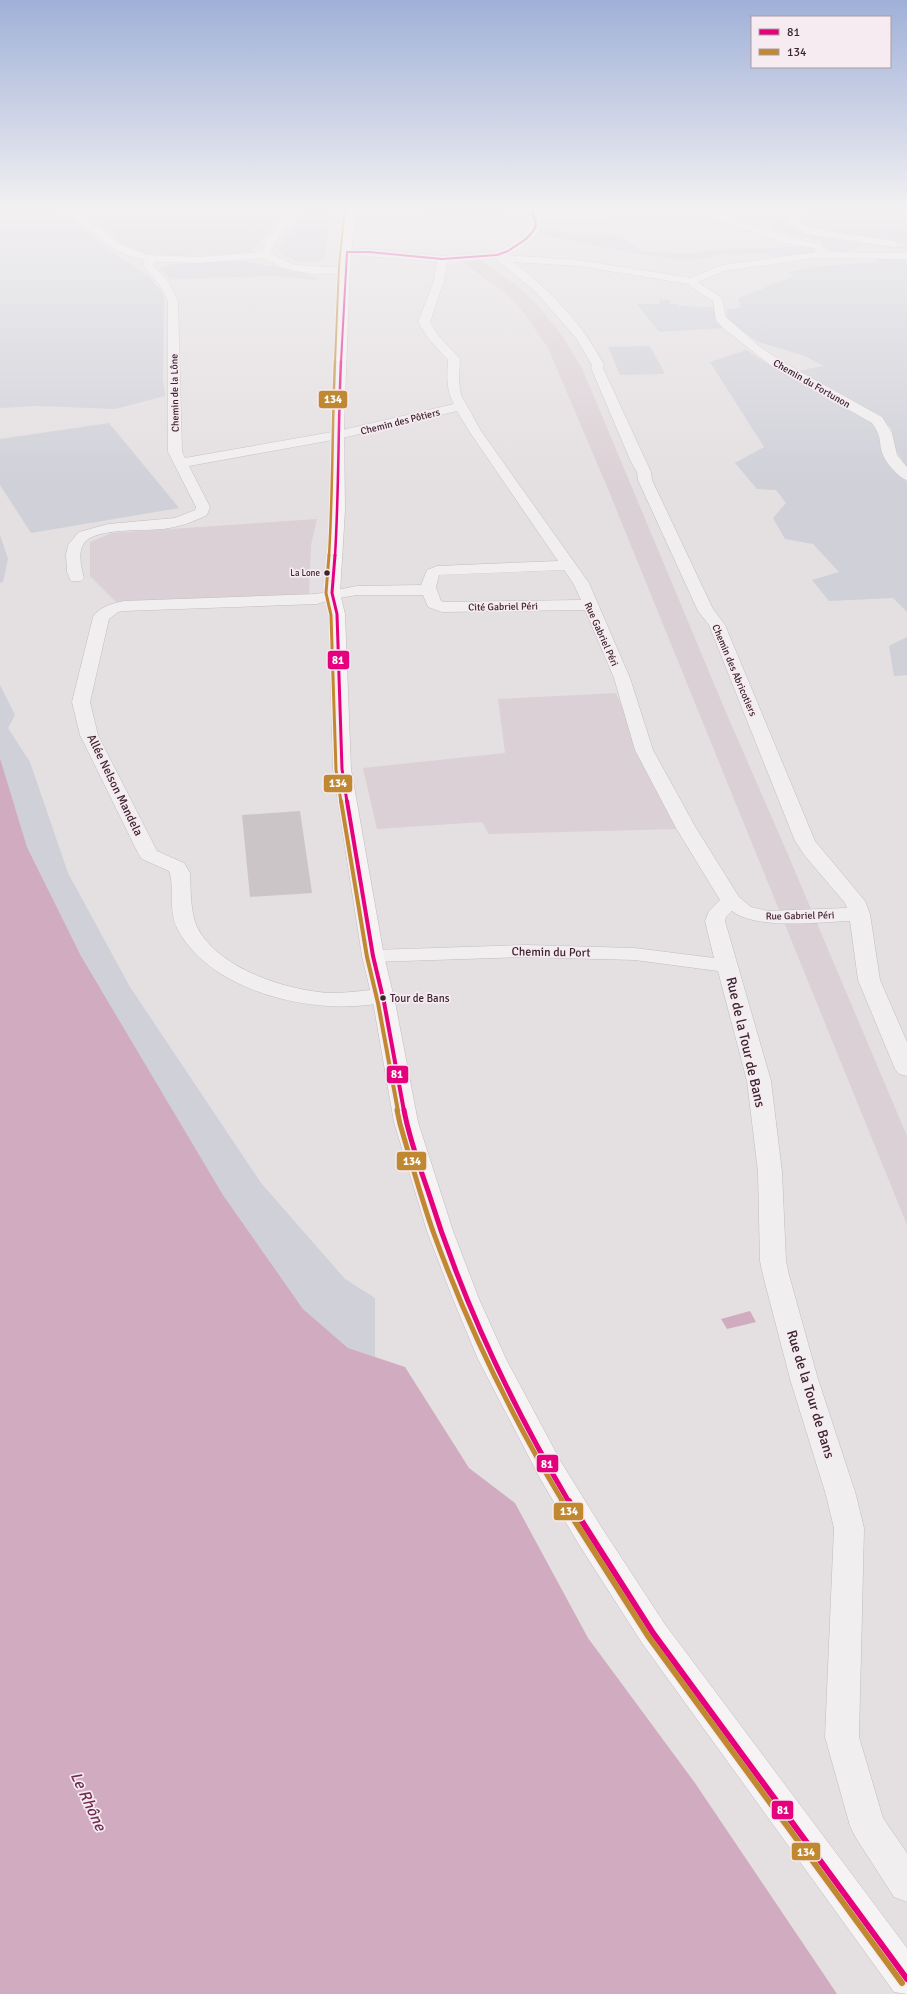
<svg xmlns="http://www.w3.org/2000/svg" width="907" height="1994" font-family="Signika,sans-serif">
  <rect width="100%" height="100%" fill="#e4dfe1"/>
  <g fill="#dbd0d5">
    <polygon points="74,207 285,207 284,215 249,253 143,258"/>
    <polygon points="481,260 520,288 536,304 561,334 582,368 725,710 789,857 907,1136 907,1225 608,489 548,348 522,310 504,292 462,262"/>
    <polygon points="317,519 311,545 309,594 117,603 90,576 90,542 112,533"/>
    <polygon points="616,693 676,829 489,834 482,822 377,829 363,768 505,753 498,699"/>
  </g>
  <g fill="#cfd0d8">
    <polygon points="0,207 55,207 121,258 150,277 164,296 163,380 165,396 115,409 37,406 0,408"/>
    <path d="M308,207H331L325,259C306,264 296,263 280,252L279,246Z"/>
    <polygon points="403,207 505,207 503,222 427,221"/>
    <path d="M790,207H794L788,223C802,241 879,243 904,247L907,249L904,250L861,245C845,255 835,256 820,244L824,242C806,237 789,235 772,228Z"/>
    <path d="M805,207H907V245C884,240 810,239 798,220Z"/>
    <polygon points="542,230 621,236 641,251 689,254 709,250 810,246 815,248 812,254 777,258 763,254 724,254 689,261 679,260 594,246 580,242 539,234"/>
    <polygon points="876,258 907,260 907,469 895,448 891,428 880,419 793,372 823,366 805,356 758,342 727,320 727,309 740,308 739,298 794,276 786,273 818,266 878,262"/>
    <polygon points="244,261 276,267 317,278 317,280 276,276 171,279 160,269 172,264"/>
    <polygon points="660,299 672,300 670,301 670,304 678,304 679,306 715,307 715,321 723,328 659,332 637,304 659,304"/>
    <polygon points="650,346 665,374 620,375 608,347"/>
    <polygon points="746,350 783,373 866,418 875,425 886,460 907,482 907,612 893,598 829,601 812,580 839,572 813,544 785,539 773,518 786,503 776,490 757,489 735,463 764,447 710,362"/>
    <polygon points="109,423 179,508 31,533 0,485 0,439"/>
    <polygon points="0,535 8,559 3,582 0,583"/>
    <polygon points="907,637 907,675 894,676 889,646"/>
    <polygon points="0,685 15,715 8,728 30,762 68,873 130,987 261,1183 345,1279 375,1298 375,1357 348,1348 303,1309 223,1195 81,956 27,847 0,758"/>
  </g>
  <g fill="#d1abbf">
    <polygon points="0,758 27,847 81,956 223,1195 303,1309 348,1348 405,1367 469,1468 515,1503 588,1638 695,1783 837,1994 0,1994"/>
    <polygon points="750,1311 756,1322 727,1329 721,1319"/>
  </g>
  <polygon fill="#cbc5c8" points="300,811 312,893 250,897 242,815"/>
  <g fill="none" stroke-linecap="round" stroke-linejoin="round">
    <defs>
      <g id="minor">
        <path d="M61,207H71L120,244L147,255L198,257L262,252L267,240L293,207H303C294,224 275,235 271,254L295,265L345,268L350,271L345,274H314L294,271L281,267L264,258L198,263L155,262L153,265L168,281L178,301L182,452L185,458L338,431L454,404C446,390 447,376 448,360L428,338L418,322L434,281L437,262L343,254L342,252L343,250L369,249L442,256L496,252L504,249L523,237L529,229L531,224L526,207H536L538,215L707,212L722,215L796,239L821,244L827,252L907,253V259L816,258L724,271L698,282L722,298L726,317L759,346L781,361L882,417L892,433L897,455L907,467V480C899,478 886,463 883,455C878,441 883,438 872,423L773,367L751,350L723,328L716,320L713,301L692,288L689,284L578,266L513,262C550,290 583,324 604,365L603,368L651,472L652,480L713,609L725,625L815,841L865,901L870,914L880,980L907,1042V1076L899,1074L895,1069L858,980L850,921C820,922 756,930 732,911L726,917L725,921L771,1081L782,1172L786,1261L789,1275L818,1379L856,1495L864,1528L859,1737L883,1818L907,1853V1902L894,1897L856,1838L850,1826L825,1737L834,1528L826,1495L790,1379L763,1275L760,1261L758,1172L747,1081L718,971L635,960L526,957L373,962L365,961L362,956L365,951L373,950L526,945L635,948L714,958L705,921L709,911L720,900L676,828L635,750L614,678L585,610L442,612L428,607L423,595H357L333,599L317,604L124,611L118,612L109,619L90,702L98,735L157,851L184,863L190,873C191,890 190,911 197,927C218,969 288,991 331,993C349,993 366,990 383,989L391,991L394,996L391,1001C323,1018 211,995 177,928C168,909 175,887 169,871L142,859L139,855L80,735L72,702L93,617C100,606 112,604 124,601L316,594L357,586L421,585L427,570L437,566L558,561L469,431L457,411L338,439L189,466L210,507L207,515C193,522 179,527 163,529C144,531 97,528 85,542C77,551 81,567 84,578L81,581H71L67,572L66,555L68,545L79,532L108,524L175,518L195,510L196,507L168,452V301L159,284L143,265L145,260L129,256L113,248ZM707,218L717,220L790,244L814,248L817,252L722,265L691,278L578,260L506,255C517,251 544,235 540,221ZM495,258L536,292L576,338L592,365L591,368L631,462L637,472L638,480L698,611L709,625L795,841L805,856L845,903L847,908L768,911L751,907L739,897L696,828L653,750L630,678L589,583L481,431L461,395L459,381L460,359L437,334L430,322L444,281L447,262ZM564,570L573,583L581,600L444,602L441,601L436,587L439,575Z"/>
        <polygon points="795,207 804,207 800,217 800,223 812,229 894,241 899,244 894,247 807,234 797,229 791,223 791,217"/>
      </g>
      <polygon id="major" points="346,207 356,207 350,266 344,426 345,510 340,593 345,614 351,769 384,956 395,1002 418,1122 453,1231 479,1299 506,1359 561,1462 600,1525 664,1623 907,1948 907,1994 894,1992 642,1643 578,1543 541,1480 478,1359 453,1299 427,1231 394,1122 373,1002 362,956 333,769 329,614 324,593 331,510 332,426 340,266"/>
    </defs>
    <use href="#minor" stroke="#c2bdbf" stroke-width="1"/>
    <use href="#major" stroke="#c2bbbe" stroke-width="1"/>
    <use href="#minor" fill="#f1eeef" fill-rule="evenodd"/>
    <use href="#major" fill="#f5f3f4" fill-rule="evenodd"/>
    <defs>
      <polyline id="bus-1-far5" points="341,362 347,252 369,252 442,259 497,255 508,251 526,239 534,230 536,224 531,207"/>
      <path id="bus-1-far4" d="M335,556C339,491 338,426 341,361"/>
      <polyline id="bus-1-far3" points="335,555 332,593 337,614 342,769 347,802"/>
      <polyline id="bus-1-far2" points="347,801 373,956 384,1002 404,1111"/>
      <path id="bus-1-far1" d="M404,1110C409,1138 419,1165 428,1191C462,1300 511,1404 569,1502"/>
      <polyline id="bus-1" points="569,1501 653,1633 907,1979"/>
      <polyline id="bus-2-far5" points="335,362 339,266 345,207"/>
      <path id="bus-2-far4" d="M329,556C333,491 332,426 335,361"/>
      <polyline id="bus-2-far3" points="329,555 326,593 331,615 336,770 341,802"/>
      <polyline id="bus-2-far2" points="341,801 367,957 378,1003 398,1111"/>
      <path id="bus-2-far1" d="M397,1110L400,1124C411,1161 421,1198 434,1234C468,1327 512,1417 563,1502"/>
      <polyline id="bus-2" points="562,1501 648,1636 902,1983"/>
    </defs>
    <use href="#bus-1-far5" stroke="#f5ebf0" stroke-width="3.5"/>
    <use href="#bus-1-far4" stroke="#f5ebf0" stroke-width="4.5"/>
    <use href="#bus-1-far3" stroke="#f5ebf0" stroke-width="5.5"/>
    <use href="#bus-1-far2" stroke="#f5ebf0" stroke-width="7"/>
    <use href="#bus-1-far1" stroke="#f5ebf0" stroke-width="8"/>
    <use href="#bus-1" stroke="#f5ebf0" stroke-width="9"/>
    <use href="#bus-2-far5" stroke="#f5ebf0" stroke-width="3.5"/>
    <use href="#bus-2-far4" stroke="#f5ebf0" stroke-width="4.5"/>
    <use href="#bus-2-far3" stroke="#f5ebf0" stroke-width="5.5"/>
    <use href="#bus-2-far2" stroke="#f5ebf0" stroke-width="7"/>
    <use href="#bus-2-far1" stroke="#f5ebf0" stroke-width="8"/>
    <use href="#bus-2" stroke="#f5ebf0" stroke-width="9"/>
    <use href="#bus-1-far5" stroke="#e5007d" stroke-width="2"/>
    <use href="#bus-1-far4" stroke="#e5007d" stroke-width="2.5"/>
    <use href="#bus-1-far3" stroke="#e5007d" stroke-width="3"/>
    <use href="#bus-1-far2" stroke="#e5007d" stroke-width="4"/>
    <use href="#bus-1-far1" stroke="#e5007d" stroke-width="5"/>
    <use href="#bus-1" stroke="#e5007d" stroke-width="6"/>
    <use href="#bus-2-far5" stroke="#c18832" stroke-width="2"/>
    <use href="#bus-2-far4" stroke="#c18832" stroke-width="2.5"/>
    <use href="#bus-2-far3" stroke="#c18832" stroke-width="3"/>
    <use href="#bus-2-far2" stroke="#c18832" stroke-width="4"/>
    <use href="#bus-2-far1" stroke="#c18832" stroke-width="5"/>
    <use href="#bus-2" stroke="#c18832" stroke-width="6"/>
  </g>
  <linearGradient id="sky" x2="0" y2="1"><stop stop-color="#9fb0d8"/><stop offset="0.43" stop-color="#f3f1f2"/><stop offset="1" stop-color="#f3f1f2" stop-opacity="0"/></linearGradient>
  <rect width="907" height="487" fill="url(#sky)"/>
  <g fill="#3d2530" stroke="#f5ebf0" stroke-width="1.5">
    <circle cx="327" cy="573" r="3.5"/>
    <circle cx="383" cy="998" r="3.5"/>
  </g>
  <g text-anchor="middle" stroke-width="3.5" stroke-linejoin="round" paint-order="stroke">
    <g font-size="9" fill="#3d2530" stroke="#f5ebf0" text-anchor="end">
      <text x="320" y="576">La Lone</text>
    </g>
    <g font-size="10" fill="#3d2530" stroke="#f5ebf0">
      <text transform="translate(812 383) rotate(30)" y="4">Chemin du Fortunon</text>
      <text transform="translate(174 393) rotate(-91)" y="4">Chemin de la Lône</text>
      <text transform="translate(400 421) rotate(-14)" y="4">Chemin des Pôtiers</text>
      <text transform="translate(503 606) rotate(-1)" y="4">Cité Gabriel Péri</text>
      <text transform="translate(602 634) rotate(66)" y="4">Rue Gabriel Péri</text>
      <text transform="translate(735 670) rotate(67)" y="4">Chemin des Abricotiers</text>
      <text transform="translate(800 915) rotate(-1)" y="4">Rue Gabriel Péri</text>
    </g>
    <g font-size="11" fill="#3d2530" stroke="#f5ebf0" text-anchor="start">
      <text x="390" y="1002">Tour de Bans</text>
    </g>
    <g font-size="12" fill="#3d2530" stroke="#f5ebf0">
      <text transform="translate(115 785) rotate(64)" y="4">Allée Nelson Mandela</text>
      <text transform="translate(551 952) rotate(1)" y="4">Chemin du Port</text>
    </g>
    <g font-size="14" fill="#3d2530" stroke="#f5ebf0">
      <text transform="translate(746 1042) rotate(77)" y="5">Rue de la Tour de Bans</text>
      <text transform="translate(811 1394) rotate(73)" y="5">Rue de la Tour de Bans</text>
    </g>
    <g font-size="16" font-style="italic" fill="#722e51" stroke="#f5ebf0">
      <text transform="translate(89 1801) rotate(65)" y="6">Le Rhône</text>
    </g>
  </g>
  <g stroke="#f5ebf0" stroke-width="1.5">
    <rect x="318" y="390" width="30" height="19" rx="4" fill="#c18832"/>
    <rect x="327" y="650" width="23" height="20" rx="4" fill="#e5007d"/>
    <rect x="323" y="774" width="30" height="19" rx="4" fill="#c18832"/>
    <rect x="386" y="1065" width="23" height="19" rx="4" fill="#e5007d"/>
    <rect x="396" y="1151" width="31" height="20" rx="4" fill="#c18832"/>
    <rect x="536" y="1454" width="23" height="19" rx="4" fill="#e5007d"/>
    <rect x="553" y="1502" width="31" height="19" rx="4" fill="#c18832"/>
    <rect x="771" y="1800" width="23" height="20" rx="4" fill="#e5007d"/>
    <rect x="791" y="1842" width="30" height="19" rx="4" fill="#c18832"/>
  </g>
  <g font-size="11" text-anchor="middle" font-weight="bold" fill="#fff">
    <text x="333" y="403">134</text>
    <text x="338" y="664">81</text>
    <text x="338" y="787">134</text>
    <text x="397" y="1078">81</text>
    <text x="412" y="1165">134</text>
    <text x="547" y="1468">81</text>
    <text x="569" y="1515">134</text>
    <text x="783" y="1814">81</text>
    <text x="806" y="1856">134</text>
  </g>
  <rect x="751" y="16" width="140" height="52" fill="#f5ebf0" stroke="#ab9ca3"/>
  <rect x="759" y="29" width="20" height="6" fill="#e5007d" stroke="#ab9ca3"/>
  <text x="787" y="36" font-size="12" fill="#3d2530">81</text>
  <rect x="759" y="49" width="20" height="6" fill="#c18832" stroke="#ab9ca3"/>
  <text x="787" y="56" font-size="12" fill="#3d2530">134</text>
</svg>
